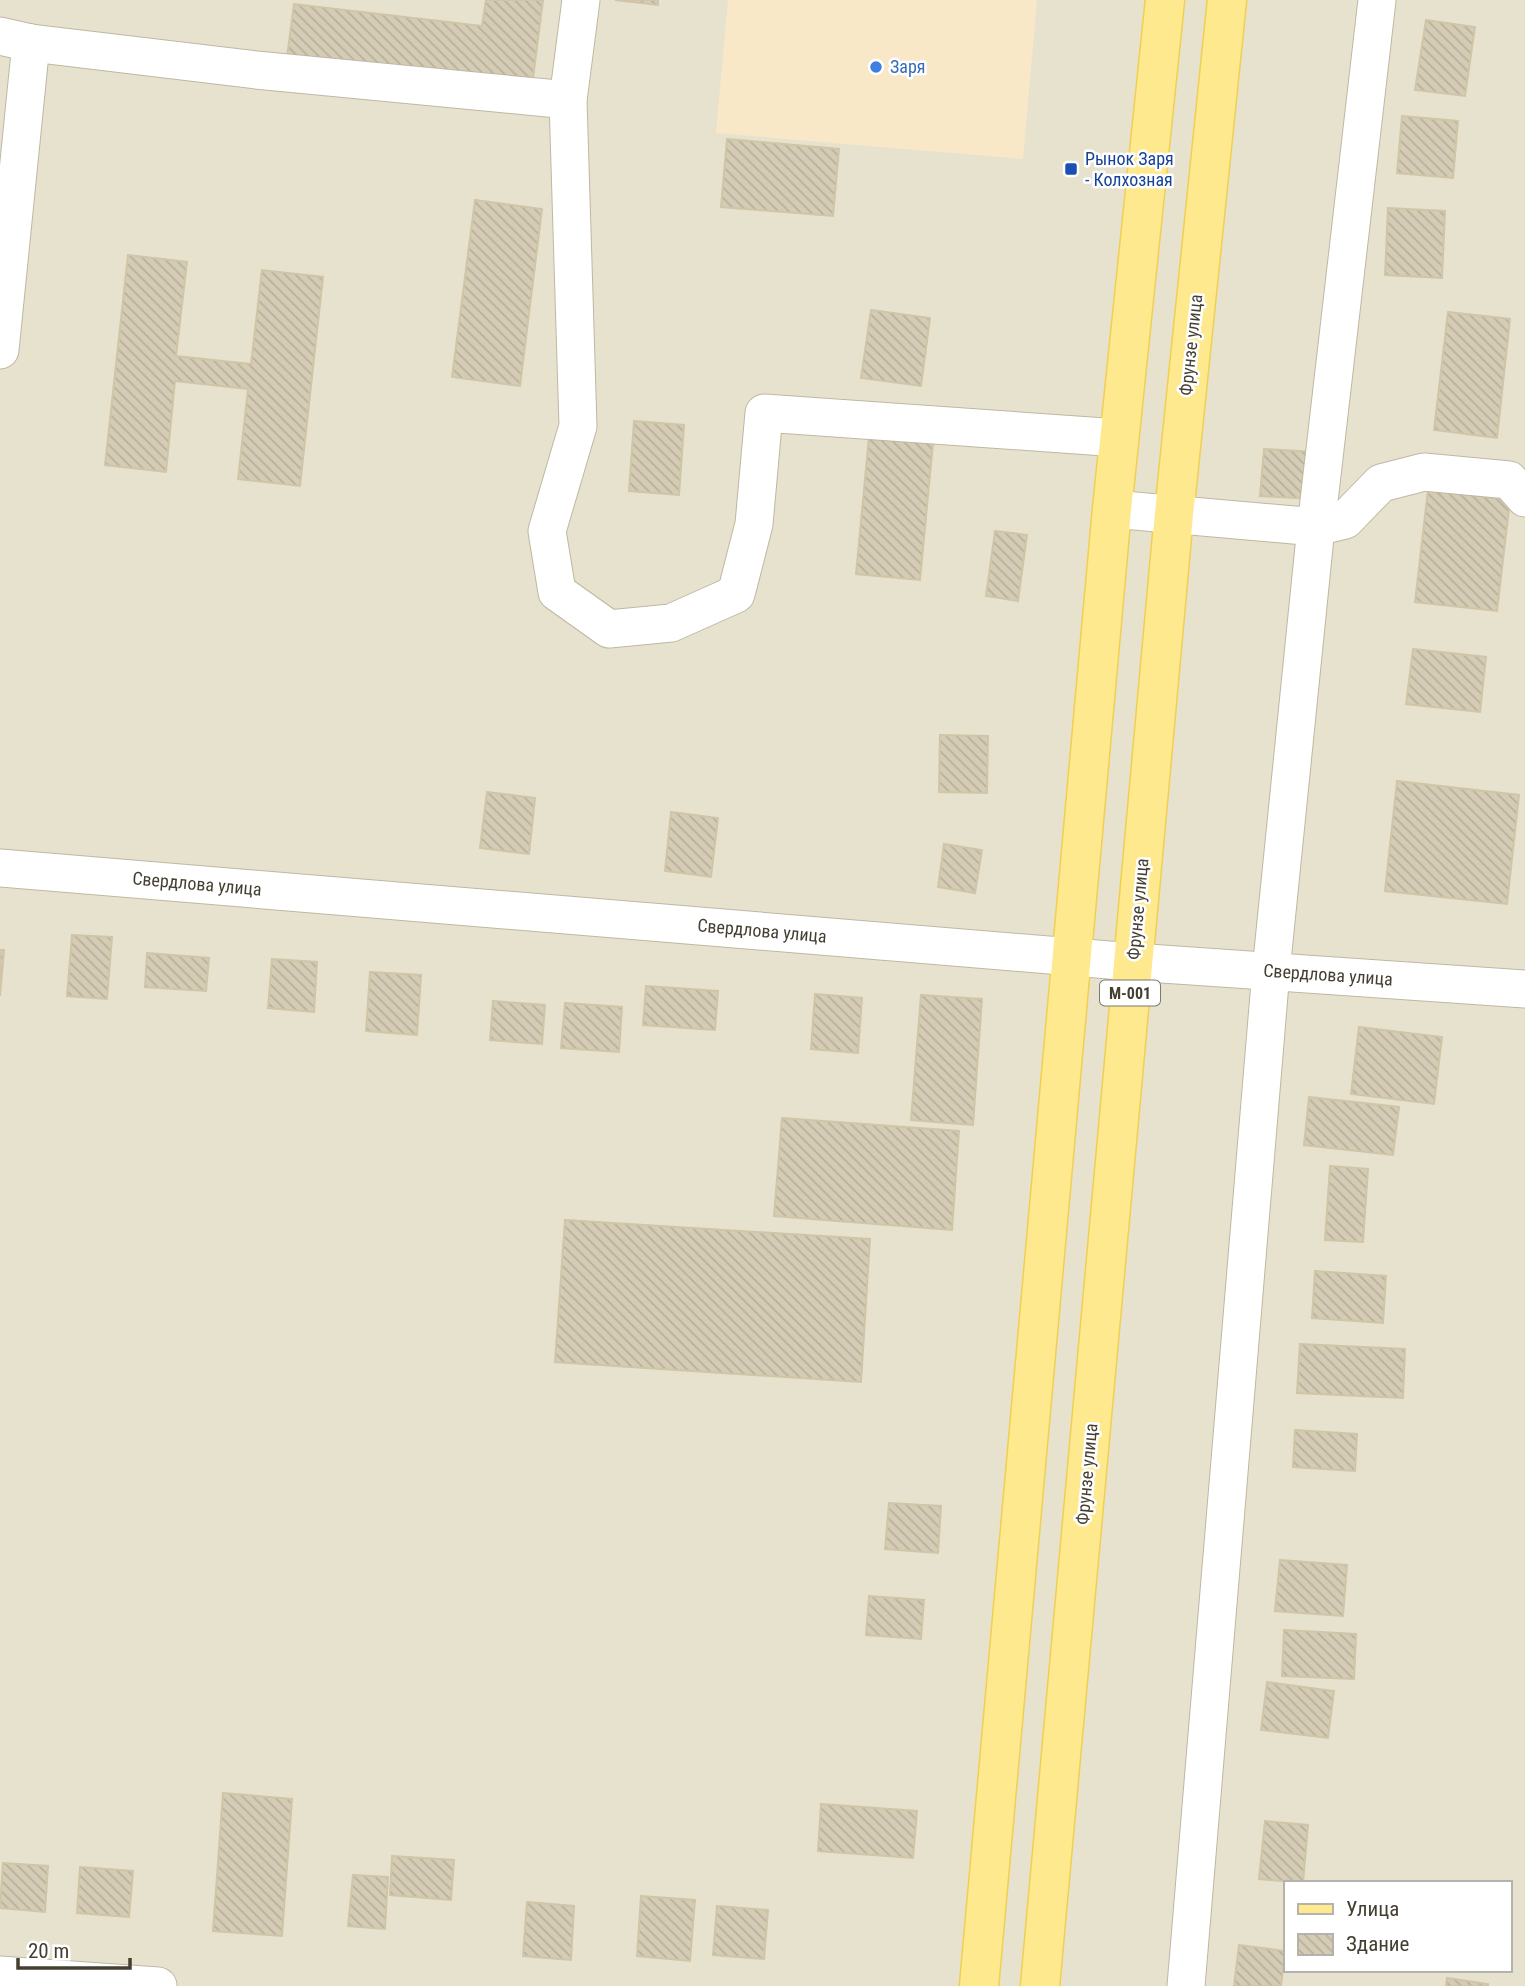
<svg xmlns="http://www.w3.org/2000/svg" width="1525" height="1986" font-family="'Roboto Condensed',sans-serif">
  <defs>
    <pattern id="building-back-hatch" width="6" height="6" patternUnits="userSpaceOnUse" patternTransform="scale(1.75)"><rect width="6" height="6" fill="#d5ccb5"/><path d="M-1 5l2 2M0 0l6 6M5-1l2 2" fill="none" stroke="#b8b09c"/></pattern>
  </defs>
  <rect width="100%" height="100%" fill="#f3efe1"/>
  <path fill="#e7e2ce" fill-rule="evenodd" d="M0,0H1525V1986H0ZM1285,1883H1509V1970H1285Z"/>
  <polygon fill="#f8e8c8" points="728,0 1037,0 1023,159 716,133"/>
  <g fill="url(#building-back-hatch)" stroke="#d1c5a8" stroke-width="2">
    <polygon points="486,0 543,0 532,86 287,57 294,4 482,26"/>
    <polygon points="615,0 658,0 658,5"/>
    <polygon points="1426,20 1475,27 1465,96 1415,90"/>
    <polygon points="1402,116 1458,121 1453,178 1397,173"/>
    <polygon points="727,139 839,149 833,216 721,207"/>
    <polygon points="475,200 542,209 520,386 452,377"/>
    <polygon points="1388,208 1445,211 1442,278 1385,275"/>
    <polygon points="128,255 187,262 176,356 251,364 262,270 323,277 300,486 238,479 248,389 175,381 166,472 105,465"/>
    <polygon points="871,310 930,318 921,386 861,378"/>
    <polygon points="1448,312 1510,319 1497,438 1434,430"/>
    <polygon points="634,421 684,425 679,495 629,491"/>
    <polygon points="869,437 933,443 920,580 856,574"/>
    <polygon points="1264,449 1314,452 1311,499 1260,496"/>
    <polygon points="1428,490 1510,500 1497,611 1415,602"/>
    <polygon points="995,531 1027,535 1018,601 986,596"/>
    <polygon points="1413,649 1486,657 1480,712 1406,704"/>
    <polygon points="940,735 988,736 987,793 939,792"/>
    <polygon points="1397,781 1519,795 1507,904 1385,891"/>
    <polygon points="487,792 535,798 529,854 480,848"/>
    <polygon points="671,812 718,818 711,877 665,871"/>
    <polygon points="944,844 982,850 975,893 938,887"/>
    <polygon points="72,935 112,937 107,999 67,996"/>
    <polygon points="0,950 4,950 0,996"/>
    <polygon points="147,953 209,958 206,991 145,987"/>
    <polygon points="272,959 317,962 314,1012 268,1008"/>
    <polygon points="370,972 421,975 417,1035 366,1031"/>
    <polygon points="646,986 718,991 715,1030 643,1025"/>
    <polygon points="815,994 862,998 858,1053 811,1049"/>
    <polygon points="921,995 982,999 973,1125 911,1120"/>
    <polygon points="493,1001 545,1005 542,1044 490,1040"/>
    <polygon points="565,1003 622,1007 619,1052 561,1048"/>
    <polygon points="1359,1027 1442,1037 1434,1104 1351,1094"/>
    <polygon points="1309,1097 1399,1107 1393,1155 1304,1145"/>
    <polygon points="782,1118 959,1131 952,1230 774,1216"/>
    <polygon points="1330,1166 1368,1169 1363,1242 1325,1240"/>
    <polygon points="565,1220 870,1239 861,1382 555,1362"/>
    <polygon points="1315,1271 1386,1276 1383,1323 1312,1318"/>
    <polygon points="1300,1344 1405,1349 1403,1398 1297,1393"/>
    <polygon points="1295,1430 1357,1434 1355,1471 1293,1467"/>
    <polygon points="889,1503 941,1506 938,1553 885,1549"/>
    <polygon points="1280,1560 1347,1565 1343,1616 1275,1611"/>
    <polygon points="869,1596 924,1600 921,1639 866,1635"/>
    <polygon points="1284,1630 1356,1634 1354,1679 1282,1676"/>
    <polygon points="1267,1682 1334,1691 1328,1738 1261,1730"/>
    <polygon points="223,1793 292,1799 282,1936 213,1931"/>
    <polygon points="821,1804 917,1811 913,1858 818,1851"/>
    <polygon points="1265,1821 1308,1825 1303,1883 1259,1879"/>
    <polygon points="392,1856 454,1860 451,1900 390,1895"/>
    <polygon points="3,1863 48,1866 45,1912 0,1908"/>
    <polygon points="80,1867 133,1871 129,1917 77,1913"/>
    <polygon points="353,1875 388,1877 385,1929 348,1926"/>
    <polygon points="641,1896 695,1900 690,1961 637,1956"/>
    <polygon points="527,1902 574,1906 571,1960 523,1956"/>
    <polygon points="717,1906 768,1910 764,1959 713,1955"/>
    <polygon points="1239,1945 1285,1951 1281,1986 1234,1986"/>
    <polygon points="1447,1978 1488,1984 1488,1986 1446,1986"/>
  </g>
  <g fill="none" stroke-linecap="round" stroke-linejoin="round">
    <defs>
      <g id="street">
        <polyline points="581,0 568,100 578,426 547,531 557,592 609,629 671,623 736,594 754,524 764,413 1119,438"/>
        <polyline points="0,36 31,43 256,70 568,100"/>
        <polyline points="0,350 31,43"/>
        <polyline points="1112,509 1316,527 1345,520 1381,483 1424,472 1509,480 1525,498"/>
        <polyline points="0,868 1133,962 1525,989"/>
        <polyline points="0,1975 158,1986"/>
        <polyline points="1186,1986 1271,971 1316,527 1377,0"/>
      </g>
      <g id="primary">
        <polyline points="979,1986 1112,509 1165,0"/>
        <polyline points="1040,1986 1174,514 1227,0"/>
      </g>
    </defs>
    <use href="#street" stroke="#beb8a3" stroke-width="39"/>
    <use href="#primary" stroke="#f0cf51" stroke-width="41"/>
    <use href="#street" stroke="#fff" stroke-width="37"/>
    <use href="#primary" stroke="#ffe98e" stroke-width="38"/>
  </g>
  <circle fill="#3f7fe0" stroke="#fff" stroke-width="2.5" cx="876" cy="67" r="7"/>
  <rect fill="#1a4fb4" stroke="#fff" stroke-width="2.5" x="1064" y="162" width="14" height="14" rx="3.5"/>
  <g text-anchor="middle" stroke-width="5" stroke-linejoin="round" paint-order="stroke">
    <rect fill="#fff" stroke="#7c796f" stroke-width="2" x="1100" y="980.5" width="60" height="25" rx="5"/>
    <g font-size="16" font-weight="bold" fill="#443f31">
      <text x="1130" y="999">M-001</text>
    </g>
    <g font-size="18" fill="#366cbe" stroke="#fff" text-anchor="start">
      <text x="890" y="73">Заря</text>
    </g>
    <g font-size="18" fill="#164399" stroke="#fff" text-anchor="start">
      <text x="1085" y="165">Рынок Заря<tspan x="1085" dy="21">- Колхозная</tspan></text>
    </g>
    <g font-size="18" fill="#443f31" stroke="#fff">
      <text transform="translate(1191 345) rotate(-84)" y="6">Фрунзе улица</text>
      <text transform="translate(197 884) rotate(5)" y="6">Свердлова улица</text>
      <text transform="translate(1138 909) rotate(-85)" y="6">Фрунзе улица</text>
      <text transform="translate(762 931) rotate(5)" y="6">Свердлова улица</text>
      <text transform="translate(1328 975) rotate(4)" y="6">Свердлова улица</text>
      <text transform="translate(1087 1474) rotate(-85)" y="6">Фрунзе улица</text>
    </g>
  </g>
  <rect x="1284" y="1881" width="228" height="91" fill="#ffffff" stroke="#b4b2ad" stroke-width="2"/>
  <rect x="1298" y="1904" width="35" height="10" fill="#ffe98e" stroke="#b4b2ad" stroke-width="2"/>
  <text x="1346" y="1916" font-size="21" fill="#443f31">Улица</text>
  <rect x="1298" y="1934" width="35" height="21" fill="url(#building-back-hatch)" stroke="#b4b2ad" stroke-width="2"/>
  <text x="1346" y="1951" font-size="21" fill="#443f31">Здание</text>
  <path d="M18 1958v10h112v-10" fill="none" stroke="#443f31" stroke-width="3.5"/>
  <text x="28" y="1958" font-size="21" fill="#443f31" stroke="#ffffff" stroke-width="5" paint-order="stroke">20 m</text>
</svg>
